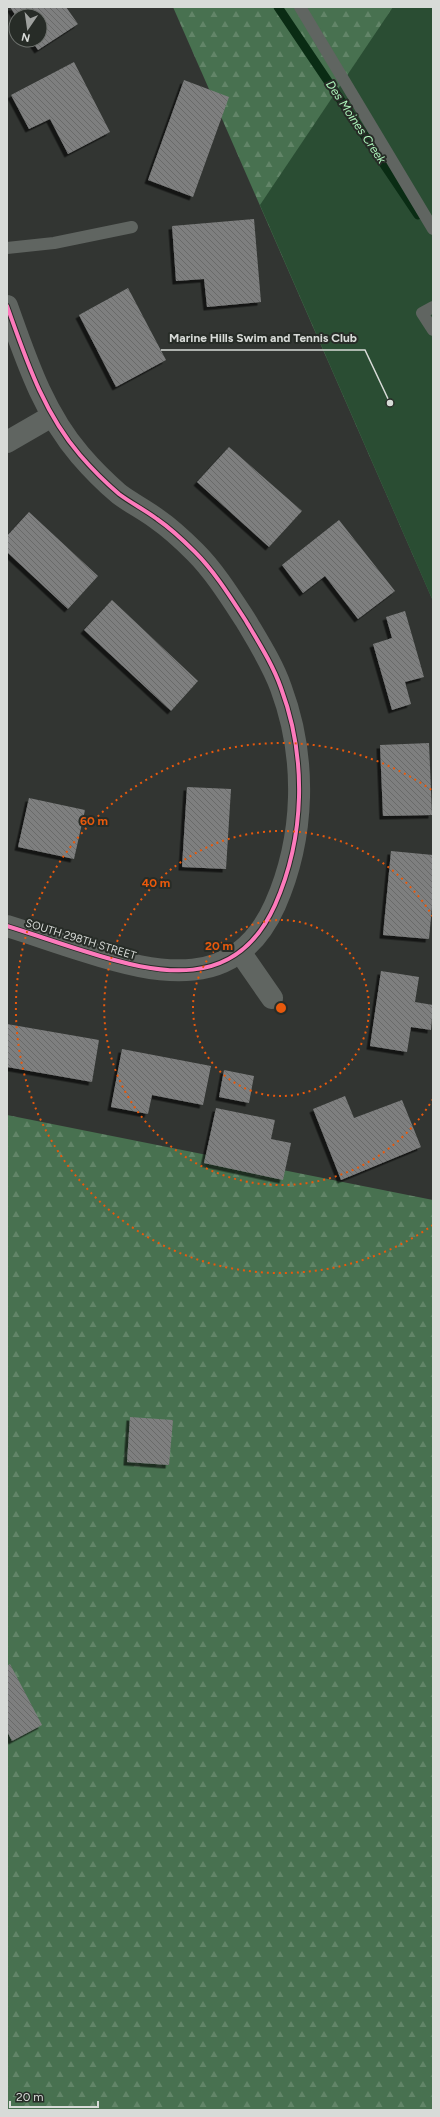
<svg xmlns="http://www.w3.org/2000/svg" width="440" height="2117" font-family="Figtree,sans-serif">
  <defs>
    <pattern id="forest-firs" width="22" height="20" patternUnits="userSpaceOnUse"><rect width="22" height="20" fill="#487150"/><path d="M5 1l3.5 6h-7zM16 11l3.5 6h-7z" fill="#628568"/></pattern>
    <pattern id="building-back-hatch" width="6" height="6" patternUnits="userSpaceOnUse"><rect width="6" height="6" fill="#7e7f7f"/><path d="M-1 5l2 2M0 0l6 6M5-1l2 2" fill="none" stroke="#696a69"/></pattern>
    <filter id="shadow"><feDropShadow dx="-3.5" dy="3.5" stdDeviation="0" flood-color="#0009"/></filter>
  </defs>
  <rect width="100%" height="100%" fill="#323532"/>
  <g fill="url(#forest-firs)">
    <polygon points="173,7 433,7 433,601"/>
    <polygon points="7,1115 433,1200 433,2110 7,2110"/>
  </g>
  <polygon fill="#2a4d33" points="393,7 433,7 433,601 260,205"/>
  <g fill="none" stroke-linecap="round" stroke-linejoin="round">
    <polyline stroke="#0a2c14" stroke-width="9" points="278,7 418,215"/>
  </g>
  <g fill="url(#building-back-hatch)" filter="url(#shadow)">
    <polygon points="10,7 66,7 78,24 38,50 31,40 40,40 40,16 16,16"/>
    <polygon points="74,62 110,132 68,154 50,119 29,129 11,95"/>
    <polygon points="184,80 229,97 193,197 148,180"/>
    <polygon points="254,219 261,302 207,307 204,279 176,281 172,226"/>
    <polygon points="128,288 166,360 116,387 79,315"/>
    <polygon points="229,447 302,511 269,547 197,482"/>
    <polygon points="29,512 98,576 68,609 7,552 7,536"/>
    <polygon points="339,520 395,591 358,619 325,576 303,593 282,565"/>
    <polygon points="112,600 198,681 171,711 84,630"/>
    <polygon points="405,611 424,677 405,682 411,704 392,710 373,644 392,638 386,617"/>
    <polygon points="429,743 432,815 383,816 380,745"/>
    <polygon points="187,787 231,789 226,869 182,867"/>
    <polygon points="29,798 85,810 74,859 18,847"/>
    <polygon points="391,851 433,855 433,895 429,939 383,935"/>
    <polygon points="381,971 419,977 415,1002 433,1005 431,1030 411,1027 407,1052 370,1046"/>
    <polygon points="7,1024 99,1040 92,1082 7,1067"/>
    <polygon points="122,1049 211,1066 203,1105 152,1095 148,1114 111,1107"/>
    <polygon points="224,1070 254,1076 249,1103 219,1097"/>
    <polygon points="345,1096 354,1118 402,1100 421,1147 341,1180 313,1109"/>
    <polygon points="216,1108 275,1120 271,1139 291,1143 283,1180 204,1163"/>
    <polygon points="130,1417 173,1420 169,1465 127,1462"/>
    <polygon points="10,1664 42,1725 12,1741 7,1731 7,1666"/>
  </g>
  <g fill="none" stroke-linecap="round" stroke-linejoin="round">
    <g stroke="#606561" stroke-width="12">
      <polyline points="300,7 433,229"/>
      <polyline points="7,248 54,243 132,227"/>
      <polyline points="433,307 422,313 433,330"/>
    </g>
    <g stroke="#606561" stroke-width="22">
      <path d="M7,306C26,359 43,412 80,455C92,469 105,482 119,494C131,503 145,510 157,519C170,528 184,541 195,552C215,572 231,598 246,621C259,643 273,665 281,688C307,758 305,837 275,905C236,992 159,975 84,951C58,943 33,934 7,926"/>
      <polyline points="7,442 52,416"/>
      <polyline points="240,952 272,998"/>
    </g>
    <defs>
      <path id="cycleway" d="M7,306C26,359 43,412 80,455C92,469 105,482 119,494C131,503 145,510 157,519C170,528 184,541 195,552C215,572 231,598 246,621C259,643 273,665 281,688C307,758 305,837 275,905C236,992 159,975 84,951C58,943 33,934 7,926"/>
    </defs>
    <use href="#cycleway" stroke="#272c27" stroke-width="6"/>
    <use href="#cycleway" stroke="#fd7abc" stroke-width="4"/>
  </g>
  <g fill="none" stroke="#e8590c" stroke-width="2" stroke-dasharray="2 4">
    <circle cx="281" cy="1008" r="88"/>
    <path d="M433 1099A177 177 0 1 1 433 917"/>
    <path d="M433 1225A265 265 0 1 1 433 791"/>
  </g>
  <g text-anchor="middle" stroke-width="4" stroke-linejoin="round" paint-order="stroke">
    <g font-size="11" fill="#d8dbd8" stroke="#272c27">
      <text transform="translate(81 939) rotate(17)" y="4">SOUTH 298TH STREET</text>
    </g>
    <g font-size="12" font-style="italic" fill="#aff8bd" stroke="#272c27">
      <text transform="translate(356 122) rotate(56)" y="4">Des Moines Creek</text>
    </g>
  </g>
  <circle cx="281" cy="1008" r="6" fill="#e8590c" stroke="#272c27" stroke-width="2"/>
  <g font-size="12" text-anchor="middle" font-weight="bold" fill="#e8590c" stroke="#272c27" stroke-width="4" stroke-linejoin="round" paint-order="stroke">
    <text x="94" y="825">60 m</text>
    <text x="156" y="887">40 m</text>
    <text x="219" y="950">20 m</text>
  </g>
  <path fill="none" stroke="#d8dbd8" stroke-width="1.5" d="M390 403L365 350H161"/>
  <circle fill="#d8dbd8" stroke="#272c27" stroke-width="1.5" cx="390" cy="403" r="4"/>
  <g font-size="12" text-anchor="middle" font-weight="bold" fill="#d8dbd8" stroke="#272c27" stroke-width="4" stroke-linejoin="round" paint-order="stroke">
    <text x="263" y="342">Marine Hills Swim and Tennis Club</text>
  </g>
  <rect width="440" height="2117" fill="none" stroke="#d8dbd8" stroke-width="16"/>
  <g transform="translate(28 28) rotate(193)"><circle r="19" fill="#272c27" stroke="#6e726e"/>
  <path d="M0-3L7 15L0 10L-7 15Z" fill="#9ea19e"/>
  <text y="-6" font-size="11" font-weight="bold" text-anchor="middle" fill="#d8dbd8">N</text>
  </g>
  <path d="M10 2101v6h88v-6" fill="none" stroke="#d8dbd8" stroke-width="2"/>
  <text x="16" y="2101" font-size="12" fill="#d8dbd8" stroke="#272c27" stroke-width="3" paint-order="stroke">20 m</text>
</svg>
